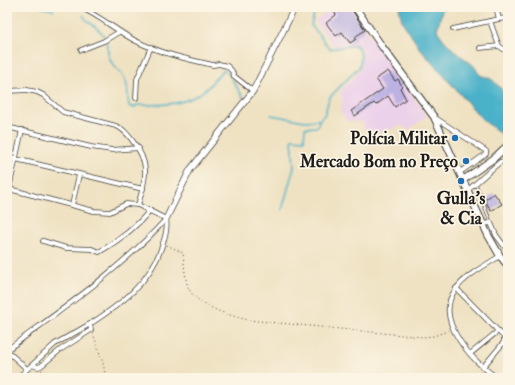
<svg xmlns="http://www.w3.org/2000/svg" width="515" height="385" font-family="'IM FELL Double Pica',serif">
  <rect width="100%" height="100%" fill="#fcf5e5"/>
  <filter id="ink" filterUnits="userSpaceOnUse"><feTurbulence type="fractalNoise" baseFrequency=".025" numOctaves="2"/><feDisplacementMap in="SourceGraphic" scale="8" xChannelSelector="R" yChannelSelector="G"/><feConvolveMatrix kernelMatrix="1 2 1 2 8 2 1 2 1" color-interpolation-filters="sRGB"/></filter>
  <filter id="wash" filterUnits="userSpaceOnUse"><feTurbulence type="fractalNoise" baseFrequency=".012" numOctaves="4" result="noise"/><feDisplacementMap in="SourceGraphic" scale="16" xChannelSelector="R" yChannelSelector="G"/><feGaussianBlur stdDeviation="0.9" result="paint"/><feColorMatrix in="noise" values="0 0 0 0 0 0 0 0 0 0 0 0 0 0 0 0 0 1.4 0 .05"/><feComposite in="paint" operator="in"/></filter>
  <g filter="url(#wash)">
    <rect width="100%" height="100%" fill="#efe2c3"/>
    <polygon fill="#ecd1ea" points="332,7 350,7 427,116 408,130 401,125 383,132 367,135 362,122 347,121 340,111 343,102 340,92 361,69 362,49 357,45 352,44 335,47 315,21"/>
    <path fill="#4ab1c9" stroke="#336672" d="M399,7H443L437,30C447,47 459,54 473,65C476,68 477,72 480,75C483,77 485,76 489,78C494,80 502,90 506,95L502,99L508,106V139L483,120L420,49L402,21Z"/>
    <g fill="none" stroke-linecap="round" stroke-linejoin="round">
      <g stroke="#4ab1c9" stroke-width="1.5">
        <polyline points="40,7 54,10"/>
        <path d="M83,15C88,24 99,27 104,36C108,43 107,50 109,57C111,66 121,71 125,79C129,87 127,97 129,106L134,108L137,105C162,105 186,106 206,89C213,83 216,75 224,70L228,73L243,97"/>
        <polyline points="271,115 305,121 319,120"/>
        <path d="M282,210L294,167L292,139L304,140L305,128L316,127L319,123V120L325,114L329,98L356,70L359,68C361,61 363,50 355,45L330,49L311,25L316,7"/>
      </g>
    </g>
    <g id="blocks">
      <g fill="#bcb2e2">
        <polygon points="340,7 350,7 365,30 355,37 356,39 350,43 342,32 336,36 326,23 336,15 334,11"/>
        <polygon points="388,71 395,81 398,79 402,86 400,88 406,99 395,107 388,96 376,105 374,103 355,116 351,111 383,89 376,79"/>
        <polygon points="494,193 502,204 491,211 485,200"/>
      </g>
    </g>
  </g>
  <g filter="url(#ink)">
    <use href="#blocks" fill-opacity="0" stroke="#3c3a35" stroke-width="1"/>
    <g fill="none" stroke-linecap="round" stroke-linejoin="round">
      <defs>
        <polyline id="lane" points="476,185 491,223"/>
        <g id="street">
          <path d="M79,7C99,15 115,30 134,40C159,53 186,59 213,65L219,64L227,66L232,71L234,76L253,91"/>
          <polyline points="496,7 499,19"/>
          <polyline points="490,21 499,46 508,52"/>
          <polyline points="453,29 499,19 508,18"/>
          <polyline points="480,48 499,46"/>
          <polyline points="81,50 104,41 119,32"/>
          <polyline points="506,78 508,81"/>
          <path d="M7,91L27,90L37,92L43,95L63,112L116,126C124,129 127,134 132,140C151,164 146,178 138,205"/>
          <polyline points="136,98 137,79 151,47"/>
          <polyline points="434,117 486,151 486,154 460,172"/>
          <polyline points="7,127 91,147 112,150 139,148"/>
          <polyline points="22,130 9,189 94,211 110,212 126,204 138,205 166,219"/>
          <polyline points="7,157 143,189"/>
          <polyline points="468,190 500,162 504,161 508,164"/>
          <polyline points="72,205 79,175"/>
          <polyline points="483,224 491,223 496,235 508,251"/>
          <path d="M43,241L66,248L92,249L99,252C118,241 136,228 150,210"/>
          <polyline points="456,288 504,337 504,342 483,367"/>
          <path d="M7,350C62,309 120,270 166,219"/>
          <polyline points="7,351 27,369"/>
          <polyline points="470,354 498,331"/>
          <polyline points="32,365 55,344 90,324"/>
          <path d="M17,378L32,365L38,367L41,366L60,350L91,330L90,324C121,304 150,283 162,246C165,237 168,228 166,219"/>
          <path d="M498,378C473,363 432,319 456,289C465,276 486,265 500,256"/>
        </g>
        <polyline id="secondary" points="166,219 190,170 253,91 295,7"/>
        <g id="primary">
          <polyline points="355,7 383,48 434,117 488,235 500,256 508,266"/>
          <polyline points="463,180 493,159 508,145"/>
        </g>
      </defs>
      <use href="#lane" stroke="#3c3a35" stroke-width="3.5"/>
      <use href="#street" stroke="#3c3a35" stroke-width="5.5"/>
      <use href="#secondary" stroke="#3c3a35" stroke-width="7"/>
      <use href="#primary" stroke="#3c3a35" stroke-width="8"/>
      <g stroke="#3c3a35" stroke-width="1" stroke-dasharray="1 3" stroke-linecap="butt">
        <path d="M167,245L183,253C184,263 185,278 188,287C197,307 229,315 248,320L423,337L434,336L450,330"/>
        <polyline points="93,333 103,363 106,378"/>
        <polyline points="41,370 50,378"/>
      </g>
      <use href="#lane" stroke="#fff" stroke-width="2"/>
      <use href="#street" stroke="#fff" stroke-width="4"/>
      <use href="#secondary" stroke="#fff" stroke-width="5.5"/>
      <use href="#primary" stroke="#fff" stroke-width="6"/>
    </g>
  </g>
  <g fill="#1f6fb2" stroke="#fcf5e5" stroke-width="1.5">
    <circle cx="455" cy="138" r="4"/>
    <circle cx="466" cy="161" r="4"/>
    <circle cx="461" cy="181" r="4"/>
  </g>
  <g text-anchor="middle" stroke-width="3.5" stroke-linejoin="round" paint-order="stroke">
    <g font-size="17" font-weight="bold" fill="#1c1c1c" stroke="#fcf5e5" text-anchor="end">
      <text x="447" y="144">Polícia Militar</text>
      <text x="458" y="167">Mercado Bom no Preço</text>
      <text x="461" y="204" text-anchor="middle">Gulla's<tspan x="461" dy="20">&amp; Cia</tspan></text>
    </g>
  </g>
  <rect width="515" height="385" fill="none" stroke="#fcf5e5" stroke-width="24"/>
</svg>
